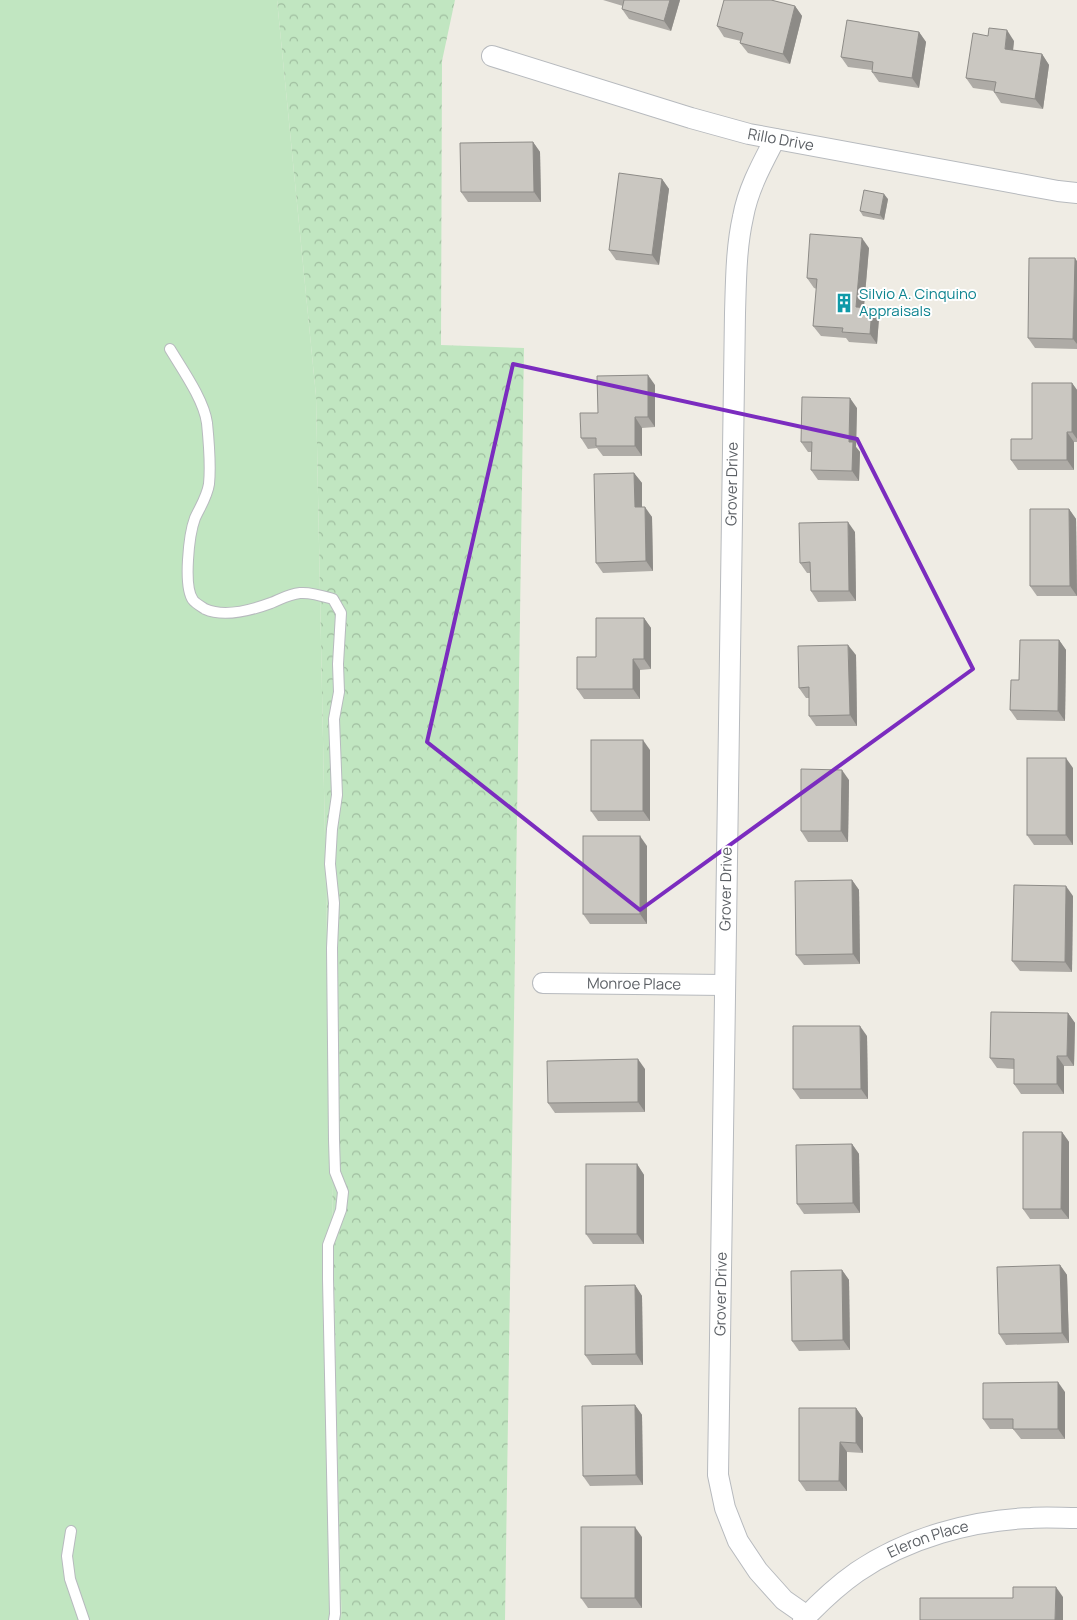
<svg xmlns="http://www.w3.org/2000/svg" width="1077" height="1620" font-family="Manrope,sans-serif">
  <defs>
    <pattern id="forest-crowns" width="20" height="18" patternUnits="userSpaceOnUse" patternTransform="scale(1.25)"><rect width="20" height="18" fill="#c1e6c1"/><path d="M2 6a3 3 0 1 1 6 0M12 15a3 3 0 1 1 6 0" fill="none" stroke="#a0bea0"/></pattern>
  </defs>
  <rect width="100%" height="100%" fill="#efece4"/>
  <polygon fill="#c1e6c1" points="0,0 277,0 316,396 340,1576 342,1620 0,1620"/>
  <polygon fill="url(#forest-crowns)" points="277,0 455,0 442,61 441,345 524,348 505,1620 342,1620 340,1576 316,396"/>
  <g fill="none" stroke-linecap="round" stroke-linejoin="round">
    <defs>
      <g id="service">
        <path d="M170,349C182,369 204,400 207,423C209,443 211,464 209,484C207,497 200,507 195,518C189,534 183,586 193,600C195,603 202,607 205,609C225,618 252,610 271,603C281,599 289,594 300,593C311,592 323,596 333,599L341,613L338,664L339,692L334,719L337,795L332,829L330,864L334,903L332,948L334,1140L335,1172L343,1192L341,1210L328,1245V1279L335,1614L334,1620"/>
        <polyline points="71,1531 67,1556 70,1579 84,1620"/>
      </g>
      <g id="minor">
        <path id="s1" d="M492,56L691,118L749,134L1058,191L1077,193"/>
        <path d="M775,139C762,164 748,189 743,217C736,248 736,281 735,313L718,1475L725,1508L738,1541L758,1571L784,1600L807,1616"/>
        <path id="s2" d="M543,983L725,985"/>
        <path id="s3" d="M803,1620C820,1602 837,1586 857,1572C907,1538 972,1520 1031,1518C1046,1517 1062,1518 1077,1518"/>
      </g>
    </defs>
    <use href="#service" stroke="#b7babe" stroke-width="12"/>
    <use href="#minor" stroke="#b7babe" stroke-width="22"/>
    <use href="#service" stroke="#fff" stroke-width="10"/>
    <use href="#minor" stroke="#fff" stroke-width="20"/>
  </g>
  <g fill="#aeaba6">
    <polygon points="603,0 680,0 671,31 629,19 622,9 623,6"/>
    <polygon points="795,6 802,16 790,64 748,53 740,43 741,41 724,37 717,26"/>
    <polygon points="919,32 926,42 919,88 879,82 872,72 872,70 848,67 841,57"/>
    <polygon points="1014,41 1013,50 1042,54 1049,65 1043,109 1001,103 994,92 994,91 973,88 966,78"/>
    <polygon points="533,142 540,152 541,202 468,202 461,192"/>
    <polygon points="662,179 669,189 659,265 616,260 609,250"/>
    <polygon points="888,199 884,220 863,216 860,211"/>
    <polygon points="869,248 864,307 879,318 877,344 849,342 846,338 821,336 813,326 817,289 814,288 807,278"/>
    <polygon points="1077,261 1077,349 1035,348 1028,338"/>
    <polygon points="1072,383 1077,390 1077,442 1074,442 1074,470 1018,470 1011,460 1032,439"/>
    <polygon points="655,385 655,427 642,428 642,456 603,456 597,448 588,449 581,438 598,413"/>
    <polygon points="857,408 856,447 860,452 859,481 818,480 811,470 811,452 808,452 801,442"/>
    <polygon points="634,473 642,483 642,507 652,517 653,571 603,573 596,563"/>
    <polygon points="1069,509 1076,519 1077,596 1037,596 1030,586"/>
    <polygon points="855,532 856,601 818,602 811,591 810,573 807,573 800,563"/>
    <polygon points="644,618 651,628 651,669 640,670 640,699 584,699 577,689 596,657"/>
    <polygon points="1059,640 1066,650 1065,721 1017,720 1010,710 1019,680"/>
    <polygon points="856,655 857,726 816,726 809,716 809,698 806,698 799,688"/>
    <polygon points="650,750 650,821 598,821 591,811"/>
    <polygon points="1073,768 1073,845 1034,845 1027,835"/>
    <polygon points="849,780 848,842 808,842 801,831"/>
    <polygon points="647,846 647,924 590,924 583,914"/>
    <polygon points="852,880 859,890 860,964 804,965 796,955"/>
    <polygon points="1073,896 1072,972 1020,971 1012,961"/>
    <polygon points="1068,1013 1075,1023 1074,1066 1064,1066 1064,1094 1021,1094 1014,1084 1014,1069 997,1068 990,1058"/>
    <polygon points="867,1036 868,1099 800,1099 793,1089"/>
    <polygon points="645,1069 645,1112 555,1113 548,1103"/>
    <polygon points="1062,1132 1069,1142 1069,1219 1030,1219 1023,1209"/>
    <polygon points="852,1144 859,1154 860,1213 804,1214 797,1204"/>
    <polygon points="637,1164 644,1175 644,1244 593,1244 586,1234"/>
    <polygon points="1060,1265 1067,1275 1069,1343 1006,1345 999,1334"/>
    <polygon points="842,1270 849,1280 850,1350 799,1351 792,1341"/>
    <polygon points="635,1285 642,1296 643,1365 592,1365 585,1355"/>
    <polygon points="1065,1392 1065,1439 1021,1439 1013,1429 990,1429 983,1419"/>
    <polygon points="635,1405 642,1415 643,1485 590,1486 583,1476"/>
    <polygon points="856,1408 863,1418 863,1453 847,1452 847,1491 806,1491 799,1481"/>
    <polygon points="642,1537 642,1608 588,1608 581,1598"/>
  </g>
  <g fill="#8d8b87">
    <polygon points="670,0 680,0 671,31 664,21"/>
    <polygon points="795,6 802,16 790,64 783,54"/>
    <polygon points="1007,30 1014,41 1012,59 1005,49"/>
    <polygon points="919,32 926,42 919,88 912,78"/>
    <polygon points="1042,54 1049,65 1043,109 1035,99"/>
    <polygon points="533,142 540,152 541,202 534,192"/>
    <polygon points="662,179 669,189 659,265 652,255"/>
    <polygon points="884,194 888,199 884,220 880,215"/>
    <polygon points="862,238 869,248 863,317 856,307"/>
    <polygon points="1075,258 1077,261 1077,344 1073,339"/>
    <polygon points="872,308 879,318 877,344 870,334"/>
    <polygon points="648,375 655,385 655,427 648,417"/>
    <polygon points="1072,383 1077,390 1077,439 1072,432"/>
    <polygon points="850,398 857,408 856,447 860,452 859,481 852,471 849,442"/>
    <polygon points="635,417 642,428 642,456 635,446"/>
    <polygon points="1067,432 1074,442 1074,470 1067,460"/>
    <polygon points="634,473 642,483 642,518 635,507"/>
    <polygon points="645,507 652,517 653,571 646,561"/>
    <polygon points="1069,509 1076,519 1077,596 1070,586"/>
    <polygon points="848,522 855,532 856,601 849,591"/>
    <polygon points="644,618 651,628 651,669 644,659"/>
    <polygon points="1059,640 1066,650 1065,721 1058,711"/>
    <polygon points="848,645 856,655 857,726 850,715"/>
    <polygon points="633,659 640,670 640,699 633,689"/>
    <polygon points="643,740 650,750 650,821 643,811"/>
    <polygon points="1066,758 1073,768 1073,845 1066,835"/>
    <polygon points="842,770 849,780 848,842 841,831"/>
    <polygon points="640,836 647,846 647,924 640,914"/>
    <polygon points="852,880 859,890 860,964 853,954"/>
    <polygon points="1066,886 1073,896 1072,972 1065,962"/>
    <polygon points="1068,1013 1075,1023 1074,1066 1067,1056"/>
    <polygon points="860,1026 867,1036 868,1099 861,1089"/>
    <polygon points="1057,1056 1064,1066 1064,1094 1057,1084"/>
    <polygon points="638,1059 645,1069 645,1112 638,1102"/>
    <polygon points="1062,1132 1069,1142 1069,1219 1061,1209"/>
    <polygon points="852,1144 859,1154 860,1213 853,1203"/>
    <polygon points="637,1164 644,1175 644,1244 637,1234"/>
    <polygon points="1060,1265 1067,1275 1069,1343 1062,1333"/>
    <polygon points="842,1270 849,1280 850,1350 843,1340"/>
    <polygon points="635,1285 642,1296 643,1365 636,1354"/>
    <polygon points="1058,1382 1065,1392 1065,1439 1058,1429"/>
    <polygon points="635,1405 642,1415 643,1485 636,1475"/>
    <polygon points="856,1408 863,1418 863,1453 856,1443"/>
    <polygon points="840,1442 847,1452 847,1491 839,1481"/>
    <polygon points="635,1527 642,1537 642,1608 635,1598"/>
    <polygon points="1056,1587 1063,1597 1063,1620 1055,1620"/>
  </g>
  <g fill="#cac7c1" stroke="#8d8b87">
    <polygon points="624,0 670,0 664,21 622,9"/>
    <polygon points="724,0 771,0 795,6 783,54 740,43 743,33 717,26"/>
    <polygon points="847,20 919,32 912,78 872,72 873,62 841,57"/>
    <polygon points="989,28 1007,30 1005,49 1042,54 1035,99 994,92 996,82 966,78 973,33 988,36"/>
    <polygon points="533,142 534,192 461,192 460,143"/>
    <polygon points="619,173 662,179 652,255 609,250"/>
    <polygon points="864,190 884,194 880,215 860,211"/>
    <polygon points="810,234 862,238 856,307 872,308 870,334 842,332 843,328 813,326 817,279 807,278"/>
    <polygon points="1029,258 1075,258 1073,339 1028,338"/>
    <polygon points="648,375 648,417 635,417 635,446 596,446 596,438 581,438 580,413 598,413 597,376"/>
    <polygon points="1032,383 1072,383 1072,432 1067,432 1067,460 1011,460 1011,439 1032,439"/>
    <polygon points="802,397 850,398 849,442 853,442 852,471 811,470 812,442 801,442"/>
    <polygon points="634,473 635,507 645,507 646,561 596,563 594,474"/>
    <polygon points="1030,509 1069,509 1070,586 1030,586"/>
    <polygon points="848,522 849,591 811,591 810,562 800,563 799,523"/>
    <polygon points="596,618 644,618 644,659 633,659 633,689 577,689 577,657 596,657"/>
    <polygon points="1020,640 1059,640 1058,711 1010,710 1011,680 1019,680"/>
    <polygon points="848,645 850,715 809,716 809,687 799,688 798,646"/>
    <rect x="591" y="740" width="52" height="71"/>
    <rect x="1027" y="758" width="39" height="77"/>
    <polygon points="801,769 842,770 841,831 801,831"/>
    <rect x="583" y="836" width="57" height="78"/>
    <polygon points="852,880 853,954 796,955 795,881"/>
    <polygon points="1014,885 1066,886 1065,962 1012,961"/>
    <polygon points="991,1012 1068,1013 1067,1056 1057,1056 1057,1084 1014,1084 1014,1059 990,1058"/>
    <polygon points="793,1026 860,1026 861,1089 793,1089"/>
    <polygon points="638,1059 638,1102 548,1103 547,1061"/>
    <polygon points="1023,1132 1062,1132 1061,1209 1023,1209"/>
    <polygon points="852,1144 853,1203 797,1204 796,1145"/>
    <rect x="586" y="1164" width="51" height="70"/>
    <polygon points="1060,1265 1062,1333 999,1334 997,1267"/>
    <polygon points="842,1270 843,1340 792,1341 791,1271"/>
    <polygon points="635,1285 636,1354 585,1355 585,1286"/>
    <polygon points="1058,1382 1058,1429 1013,1429 1013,1419 983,1419 983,1383"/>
    <polygon points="635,1405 636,1475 583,1476 582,1406"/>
    <polygon points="799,1408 856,1408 856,1443 840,1442 839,1481 799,1481"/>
    <rect x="581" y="1527" width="54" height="71"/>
    <polygon points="1013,1587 1056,1587 1055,1620 920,1620 920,1598 1013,1598"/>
  </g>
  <path fill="none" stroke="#7b2cbf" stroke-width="4" stroke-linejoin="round" d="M513,364L857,439L973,669L640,910L427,742Z"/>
  <defs>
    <symbol id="building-bare" viewBox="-9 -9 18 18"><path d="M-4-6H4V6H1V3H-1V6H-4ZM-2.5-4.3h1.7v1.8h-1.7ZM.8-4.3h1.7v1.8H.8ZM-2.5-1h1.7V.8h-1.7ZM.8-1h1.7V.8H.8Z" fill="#0f9aa8" stroke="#fff" stroke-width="2.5" paint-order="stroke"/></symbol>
  </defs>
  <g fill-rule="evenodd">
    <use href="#building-bare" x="830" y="289" width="28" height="28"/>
  </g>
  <g text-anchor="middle" stroke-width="4" stroke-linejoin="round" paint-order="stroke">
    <g font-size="15" fill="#5c6065" stroke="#fff">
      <text dy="5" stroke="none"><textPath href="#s1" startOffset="301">Rillo Drive</textPath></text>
      <text transform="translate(732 484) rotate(-89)" y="5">Grover Drive</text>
      <text transform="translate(726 889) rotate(-89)" y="5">Grover Drive</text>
      <text dy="5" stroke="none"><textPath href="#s2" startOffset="91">Monroe Place</textPath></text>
      <text transform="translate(721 1294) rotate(-89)" y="5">Grover Drive</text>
      <text dy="5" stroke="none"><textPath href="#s3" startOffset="151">Eleron Place</textPath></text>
    </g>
    <g font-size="15" fill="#0d838f" stroke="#fff" text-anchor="start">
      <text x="859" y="299">Silvio A. Cinquino<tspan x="859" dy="17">Appraisals</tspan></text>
    </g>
  </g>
</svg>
